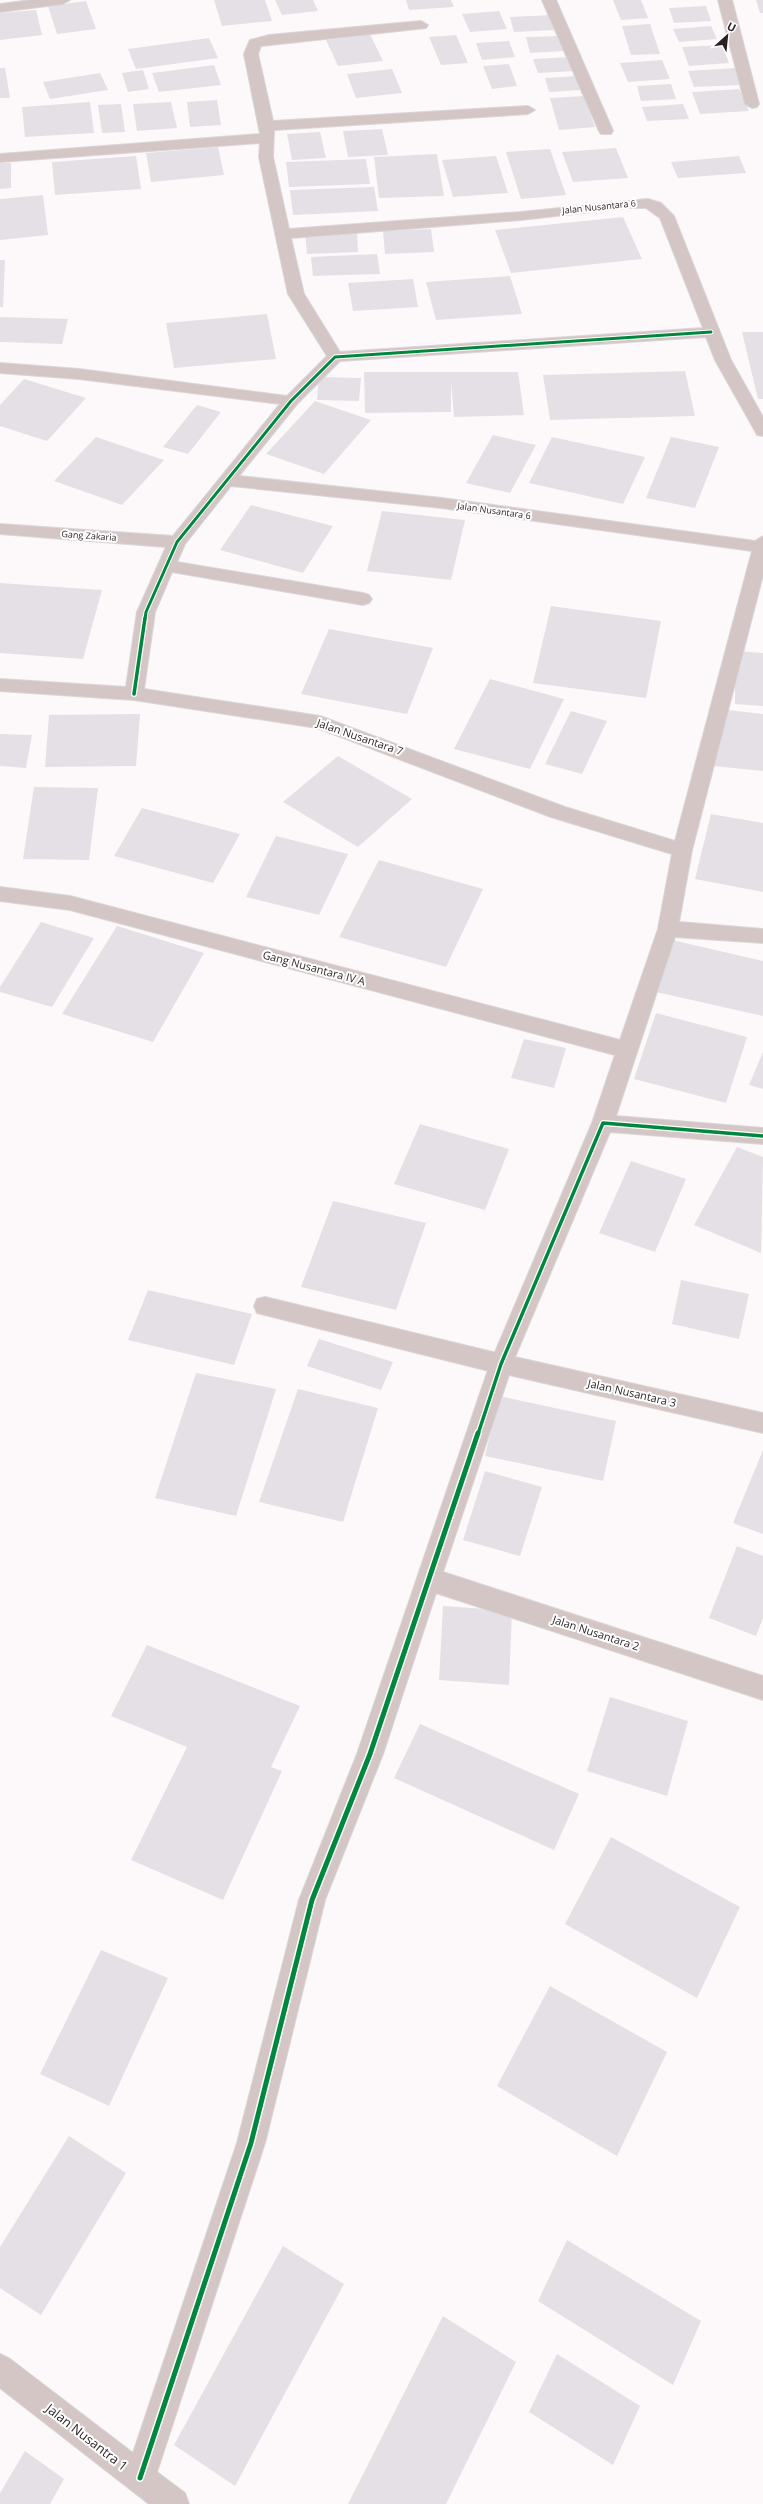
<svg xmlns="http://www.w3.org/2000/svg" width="763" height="2504" font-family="'Open Sans',sans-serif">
  <rect width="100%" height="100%" fill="#fdf9fb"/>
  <g fill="#e5e0e5">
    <polygon points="214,0 265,0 272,21 222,26"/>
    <polygon points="275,0 313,0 318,11 282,15"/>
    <polygon points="406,0 451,0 454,7 409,10"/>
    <polygon points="613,0 641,0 648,18 621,20"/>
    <polygon points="756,0 763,0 763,13 760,13"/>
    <polygon points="86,1 96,29 57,34 48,6"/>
    <polygon points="706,6 711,21 674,23 669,8"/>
    <polygon points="36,10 42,35 0,40 0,13"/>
    <polygon points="499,11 507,29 470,32 462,14"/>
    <polygon points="551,15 556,30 514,32 510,17"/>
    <polygon points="650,24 660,54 631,55 622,26"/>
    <polygon points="711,26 717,39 679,42 673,29"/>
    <polygon points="370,34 383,61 338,66 326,40"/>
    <polygon points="456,35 468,63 441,65 429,37"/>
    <polygon points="560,36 564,51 530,53 526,37"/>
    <polygon points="209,38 218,58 136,69 128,49"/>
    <polygon points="509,41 515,57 482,60 476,43"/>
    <polygon points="722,45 729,63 689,66 682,47"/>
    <polygon points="570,57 575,71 538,73 533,59"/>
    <polygon points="662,60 670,79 628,82 620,63"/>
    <polygon points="509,64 517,86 492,89 483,66"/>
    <polygon points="214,65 221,85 159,92 152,73"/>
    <polygon points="0,68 5,68 10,98 0,98"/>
    <polygon points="735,68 741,85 694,87 688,71"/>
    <polygon points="392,69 402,93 356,98 347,74"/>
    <polygon points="143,70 149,89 128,92 122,73"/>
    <polygon points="100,73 108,90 50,99 43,82"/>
    <polygon points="577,76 581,90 549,92 545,78"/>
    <polygon points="671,84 676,99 641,101 637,86"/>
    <polygon points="739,89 749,111 700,114 692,92"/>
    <polygon points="584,96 595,127 559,130 550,98"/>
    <polygon points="217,100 221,125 190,127 187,102"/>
    <polygon points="90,102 94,133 25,137 22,107"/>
    <polygon points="171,102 177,128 137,131 133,104"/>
    <polygon points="121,104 125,132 102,133 98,105"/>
    <polygon points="683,104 689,119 647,121 642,107"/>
    <polygon points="382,129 388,155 348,157 343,131"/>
    <polygon points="320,132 326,158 292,160 287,134"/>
    <polygon points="218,147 224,175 151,182 146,153"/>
    <polygon points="616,148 628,178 573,182 562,152"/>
    <polygon points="550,149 566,195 521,199 506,152"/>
    <polygon points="437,154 444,196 379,198 374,157"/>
    <polygon points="136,156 141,189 55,195 52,162"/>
    <polygon points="496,156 508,193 453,197 442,160"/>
    <polygon points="739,156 746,173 678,178 671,162"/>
    <polygon points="366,159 370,184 289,187 286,162"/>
    <polygon points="0,163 11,163 11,188 0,189"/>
    <polygon points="374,187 378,211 293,215 290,190"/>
    <polygon points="43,195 48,235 0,240 0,199"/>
    <polygon points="623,217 642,259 511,273 495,230"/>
    <polygon points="431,229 434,252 385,254 383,231"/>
    <polygon points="357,231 358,252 307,254 305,233"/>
    <polygon points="377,254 380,274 313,276 311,257"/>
    <polygon points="0,260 5,260 3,307 0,307"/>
    <polygon points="510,276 522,314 436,320 426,282"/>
    <polygon points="413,279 418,307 353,311 348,283"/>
    <polygon points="267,314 276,359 174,368 166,323"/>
    <polygon points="0,317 68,319 62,344 0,342"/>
    <polygon points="742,332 763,332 763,399 758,399"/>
    <polygon points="685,371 695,416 550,420 543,375"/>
    <polygon points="364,372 518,372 524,415 454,417 451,382 451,412 365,413"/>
    <polygon points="319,377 361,378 359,401 317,400"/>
    <polygon points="24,379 86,398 47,441 0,426 0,405"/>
    <polygon points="315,401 371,420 324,474 266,454"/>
    <polygon points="197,405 221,412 188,454 163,447"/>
    <polygon points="493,435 536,445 510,493 466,483"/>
    <polygon points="96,437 164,460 122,505 54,481"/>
    <polygon points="552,437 645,457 623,504 529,483"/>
    <polygon points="671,437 719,447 695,508 646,498"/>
    <polygon points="251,505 333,526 303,573 220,550"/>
    <polygon points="382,511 465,520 451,580 367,571"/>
    <polygon points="0,583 102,590 83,659 0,653"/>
    <polygon points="551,606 661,621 646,698 533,683"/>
    <polygon points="329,629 433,648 407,714 301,694"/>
    <polygon points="735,651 763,653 763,706 735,704"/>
    <polygon points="490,679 564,699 530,769 454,749"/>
    <polygon points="719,709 763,714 763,771 713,766"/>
    <polygon points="571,711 607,721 582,774 545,764"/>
    <polygon points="140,714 136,766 45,767 49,715"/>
    <polygon points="0,734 32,735 26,768 0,766"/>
    <polygon points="338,756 412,799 358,847 283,802"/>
    <polygon points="34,787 98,788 89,860 23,859"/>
    <polygon points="142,808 240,834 213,883 114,856"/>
    <polygon points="711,814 763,823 763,892 695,879"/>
    <polygon points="276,836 348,854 319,915 246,897"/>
    <polygon points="379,860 483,889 446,967 339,937"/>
    <polygon points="41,922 94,938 52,1007 0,992 0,987"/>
    <polygon points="117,926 204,953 153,1042 62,1014"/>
    <polygon points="672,940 763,961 763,1016 656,992"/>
    <polygon points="656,1013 747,1037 726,1103 634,1079"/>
    <polygon points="524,1039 566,1048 554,1088 511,1078"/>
    <polygon points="763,1052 763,1089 749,1085"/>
    <polygon points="420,1124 509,1149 485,1210 394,1184"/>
    <polygon points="737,1147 763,1157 761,1253 694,1225"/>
    <polygon points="631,1161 686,1179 655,1252 599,1233"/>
    <polygon points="333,1201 426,1223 396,1310 301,1287"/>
    <polygon points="681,1280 749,1294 739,1339 672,1324"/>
    <polygon points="148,1290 252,1314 234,1365 128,1340"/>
    <polygon points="319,1339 393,1362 381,1390 307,1366"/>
    <polygon points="196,1373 276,1389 236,1516 155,1498"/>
    <polygon points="298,1389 378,1408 343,1522 259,1502"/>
    <polygon points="499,1396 616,1421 603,1481 485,1456"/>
    <polygon points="763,1450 763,1534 733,1523"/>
    <polygon points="485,1471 542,1487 520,1556 463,1540"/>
    <polygon points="737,1546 763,1556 763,1618 756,1636 709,1618"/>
    <polygon points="443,1606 512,1611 509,1685 439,1680"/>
    <polygon points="147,1645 300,1706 271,1767 282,1771 223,1900 131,1860 187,1747 111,1716"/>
    <polygon points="610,1697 688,1721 667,1796 587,1771"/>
    <polygon points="420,1724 579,1794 554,1850 394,1778"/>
    <polygon points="611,1837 740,1907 697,1998 565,1924"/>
    <polygon points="101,1950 168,1978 109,2106 40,2074"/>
    <polygon points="550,1986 667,2052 617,2156 497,2086"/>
    <polygon points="69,2136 126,2173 41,2315 0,2288 0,2247"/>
    <polygon points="567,2240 701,2321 673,2385 538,2301"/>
    <polygon points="283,2246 344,2284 235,2486 174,2445"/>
    <polygon points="443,2316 516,2362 446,2504 348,2504"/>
    <polygon points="557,2354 640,2406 613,2465 529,2412"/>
    <polygon points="25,2451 64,2479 50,2504 0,2504 0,2493"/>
  </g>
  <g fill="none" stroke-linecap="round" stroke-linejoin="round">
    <defs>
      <polygon id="lane" points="265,1297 501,1354 509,1357 512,1364 509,1371 501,1374 257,1313 254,1306 257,1299"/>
      <g id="street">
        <polygon points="31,0 70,0 63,4 0,12 0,4"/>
        <polygon points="542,0 556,0 613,131 611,134 601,134 599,131"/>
        <polygon points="718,0 732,0 759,104 757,107 752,108 745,104"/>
        <path d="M421,21L428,25L426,28L261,46L258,54L273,121L528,106L535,110L528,114L274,130L273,157L289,229L521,212L648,199L661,203L674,216L731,360L763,417V436L757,435L755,431L715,360L706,337L340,361L297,404L239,476L442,498L755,541L763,536V575L692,850L679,922L763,929V943L675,937L616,1116L763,1128V1144L610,1132L515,1357L763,1413V1433L509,1375L443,1572L763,1676V1700L436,1593L383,1754L325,1900L265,2143L157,2472L185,2493L189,2504H149L0,2388V2354L10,2359L133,2453L237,2143L299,1900L357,1754L490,1364L592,1123L615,1055L70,910L0,901V887L70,896L620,1040L658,929L672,854L551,817L317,728L134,700L0,691V679L126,687L137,612L166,547L0,534V524L173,536L280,404L79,379L0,373V363L79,369L287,396L327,356L288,294L259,157L260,143L0,162V154L260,134L244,54L250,40L269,35ZM626,208H646L660,218L703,328L340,352L304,294L291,238L521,220ZM231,486L442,508L752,551L675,841L565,807L320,716L144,689L155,612L172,572L363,605L369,603L372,599L369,595L363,593L177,562L185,544Z"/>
      </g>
    </defs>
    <use href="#lane" stroke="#dad7d9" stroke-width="2"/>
    <use href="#street" stroke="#dad7d9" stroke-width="2"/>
    <use href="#lane" fill="#d4c6c5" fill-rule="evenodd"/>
    <use href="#street" fill="#d4c6c5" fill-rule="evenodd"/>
    <defs>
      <polyline id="cycleway-far2" points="145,619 146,612 177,542 291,401 335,357 711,332"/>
      <g id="cycleway-far1">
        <polyline points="134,694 145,618"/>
        <polyline points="478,1434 501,1364 603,1123 763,1136"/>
      </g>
      <polyline id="cycleway" points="140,2478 251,2143 312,1900 370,1754 478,1433"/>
    </defs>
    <use href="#cycleway-far2" stroke="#fff" stroke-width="5"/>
    <use href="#cycleway-far1" stroke="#fff" stroke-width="6"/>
    <use href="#cycleway" stroke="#fff" stroke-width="8"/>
    <use href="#cycleway-far2" stroke="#00873e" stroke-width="3"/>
    <use href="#cycleway-far1" stroke="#00873e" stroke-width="3.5"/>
    <use href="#cycleway" stroke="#00873e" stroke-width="5"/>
  </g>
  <g text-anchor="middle" stroke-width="4" stroke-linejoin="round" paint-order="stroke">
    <g font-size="9" fill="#291f24" stroke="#fff">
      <text transform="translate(599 207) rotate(-6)" y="3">Jalan Nusantara 6</text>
      <text transform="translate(494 511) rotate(8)" y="3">Jalan Nusantara 6</text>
      <text transform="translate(89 536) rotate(4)" y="3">Gang Zakaria</text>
    </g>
    <g font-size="11" fill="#291f24" stroke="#fff">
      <text transform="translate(360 737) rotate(19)" y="4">Jalan Nusantara 7</text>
      <text transform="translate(314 968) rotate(15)" y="4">Gang Nusantara IV A</text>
      <text transform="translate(632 1393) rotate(13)" y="4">Jalan Nusantara 3</text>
      <text transform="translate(596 1633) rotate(18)" y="4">Jalan Nusantara 2</text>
    </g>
    <g font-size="13" fill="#291f24" stroke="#fff">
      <text transform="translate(87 2437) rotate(38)" y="5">Jalan Nusantra 1</text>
    </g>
  </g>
  <g transform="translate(727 36) rotate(27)" stroke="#ffffff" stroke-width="3" paint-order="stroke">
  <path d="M0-3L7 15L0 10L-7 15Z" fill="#291f24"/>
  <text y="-6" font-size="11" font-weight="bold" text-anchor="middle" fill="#291f24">U</text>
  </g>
</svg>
